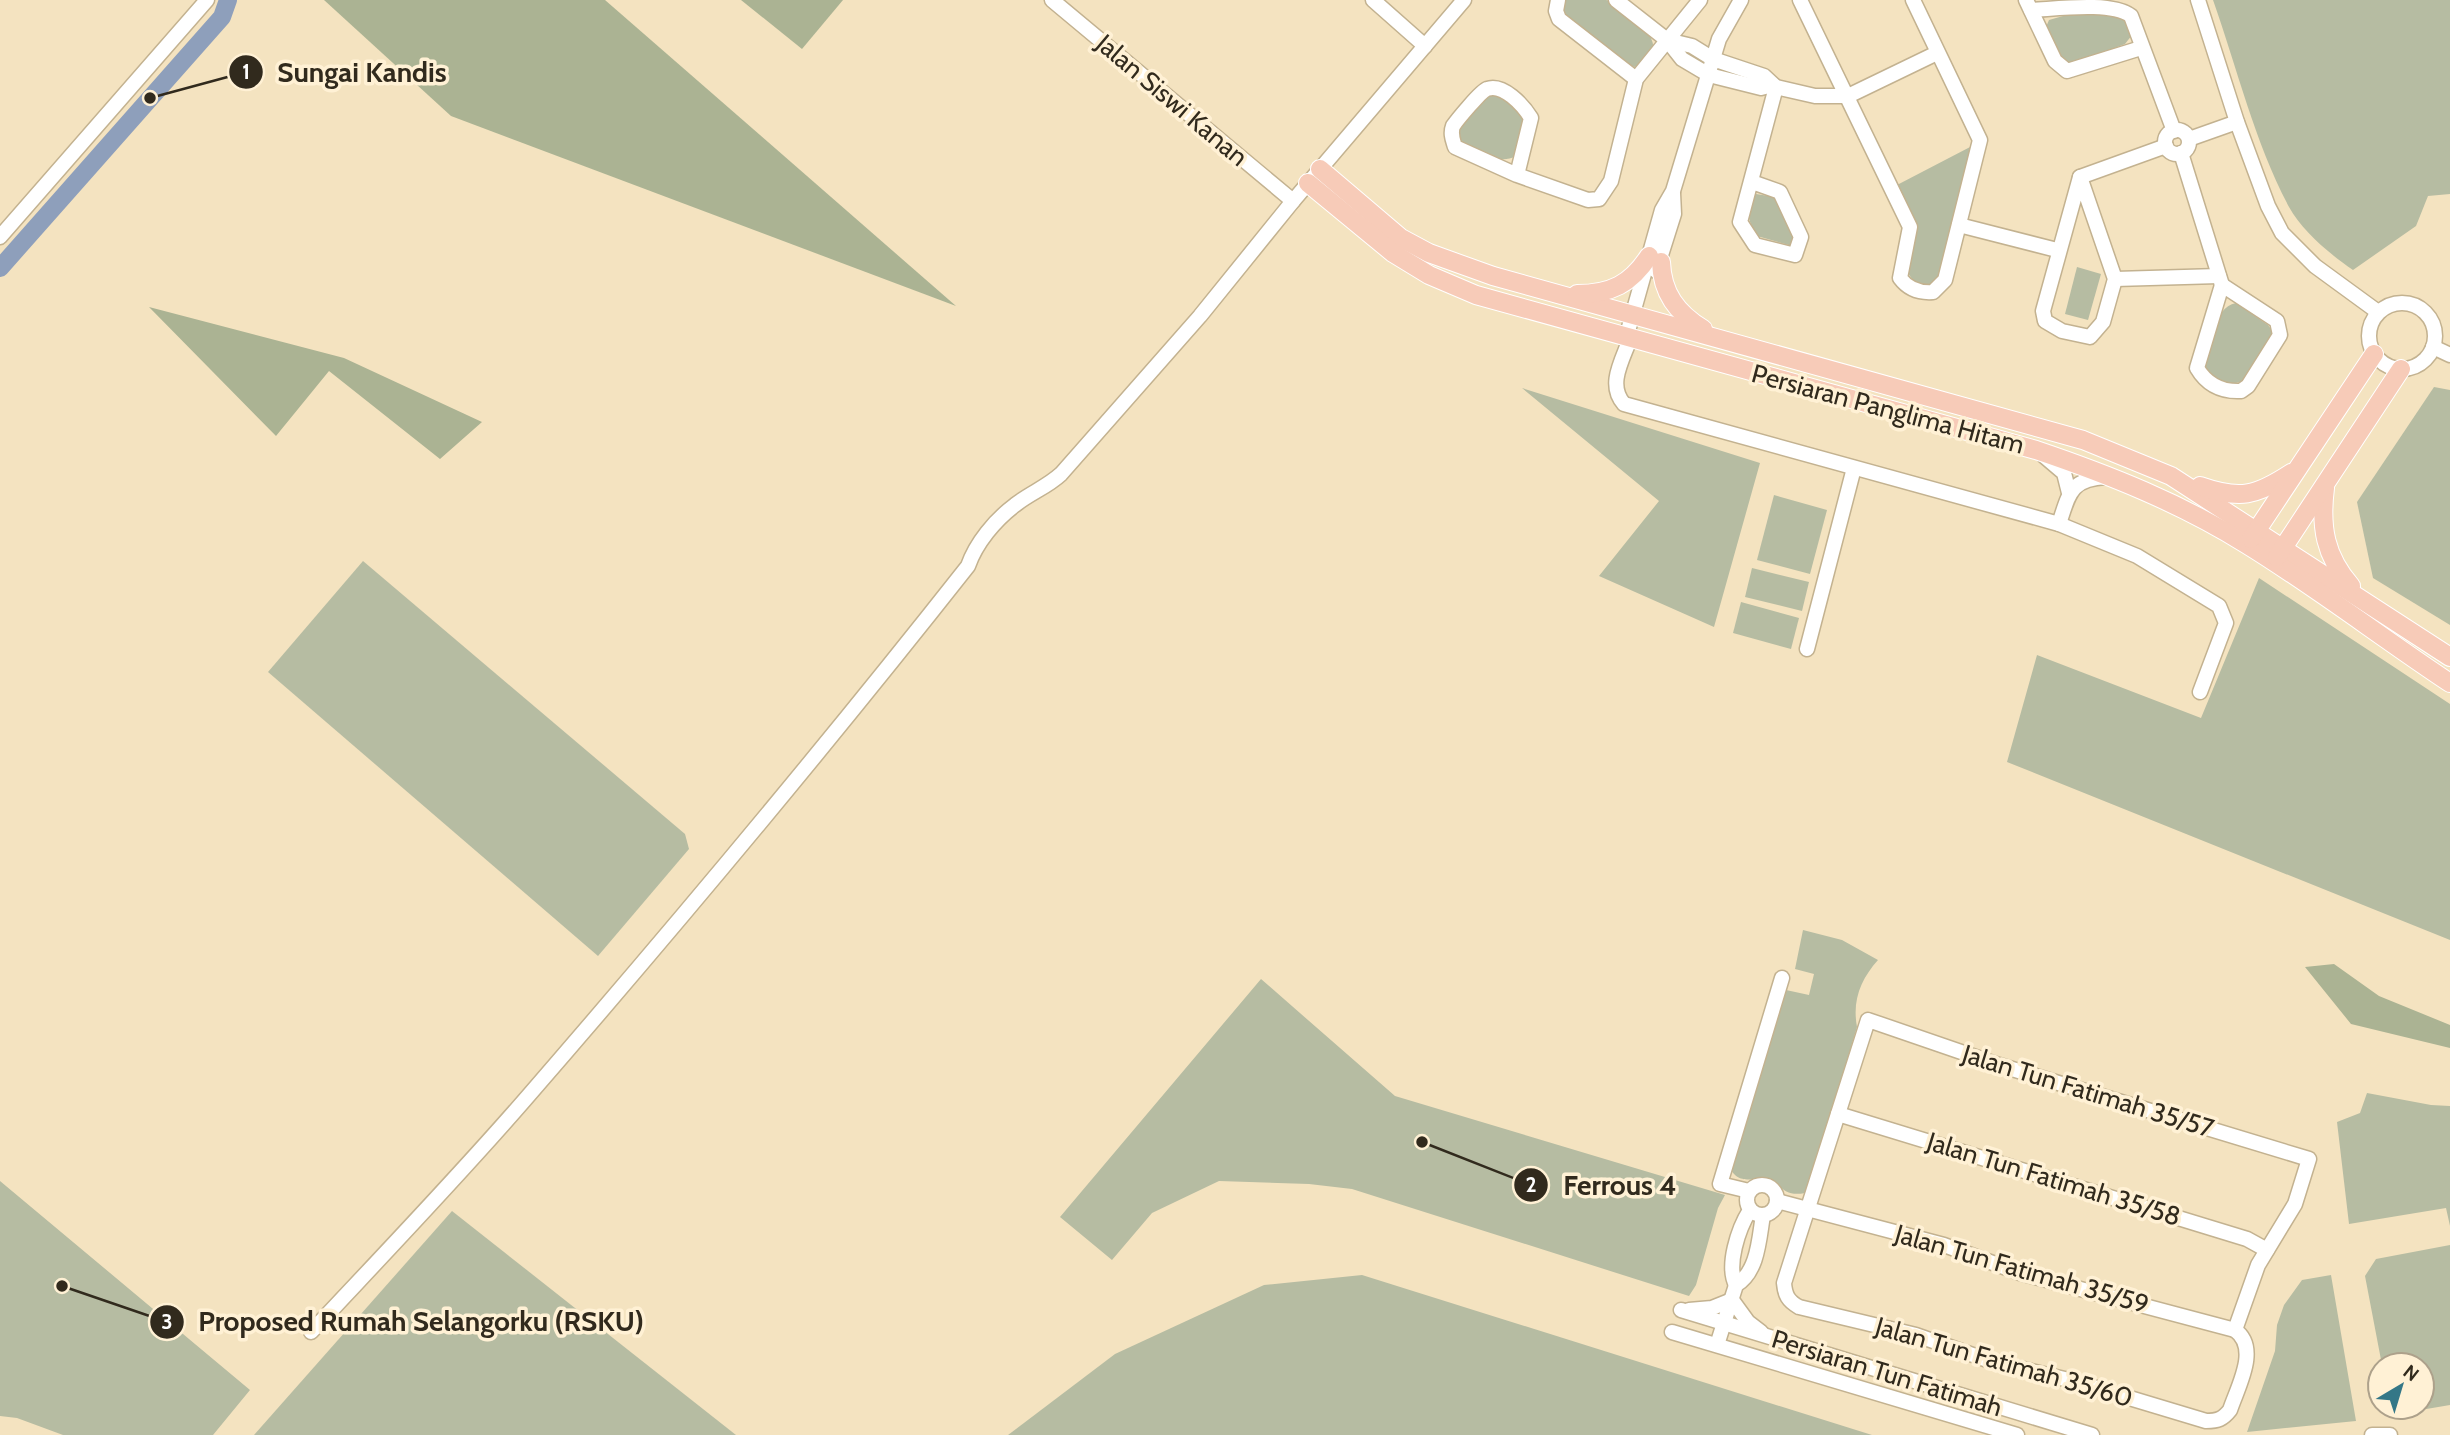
<svg xmlns="http://www.w3.org/2000/svg" width="2450" height="1435" font-family="Cabin,sans-serif">
  <rect width="100%" height="100%" fill="#f4e3c0"/>
  <g fill="#b6bca2">
    <path d="M1562,0C1576,0 1593,0 1606,0C1614,1 1622,10 1628,15C1649,31 1669,50 1635,67L1625,64L1564,16Z"/>
    <path d="M2213,0H2450V194L2428,196L2416,226L2353,270C2331,255 2302,231 2289,207C2255,143 2237,68 2213,0Z"/>
    <polygon points="2114,14 2127,19 2132,35 2125,44 2073,64 2061,59 2046,27 2049,20 2070,14"/>
    <path d="M1492,94H1498L1525,117L1516,156C1497,166 1478,150 1461,142L1458,132L1484,97Z"/>
    <polygon points="1972,146 1938,276 1936,282 1927,286 1914,282 1906,270 1916,224 1897,185"/>
    <path d="M1756,194L1775,197L1795,236L1792,246L1757,236C1748,221 1744,209 1756,194Z"/>
    <polygon points="2077,267 2101,274 2088,320 2065,314"/>
    <path d="M2236,303L2268,325L2274,333L2246,381L2225,385L2206,372L2205,366C2211,346 2212,308 2236,303Z"/>
    <polygon points="2434,387 2450,390 2450,625 2373,578 2357,502"/>
    <polygon points="1522,388 1760,463 1714,627 1599,576 1659,501"/>
    <polygon points="1774,495 1827,510 1810,574 1757,560"/>
    <polygon points="363,561 685,834 689,849 598,956 268,672"/>
    <polygon points="1752,568 1809,582 1802,611 1745,597"/>
    <polygon points="2259,578 2450,704 2450,940 2007,762 2037,655 2201,718"/>
    <polygon points="1741,602 1799,618 1791,649 1733,633"/>
    <path d="M1803,930L1842,940L1878,960C1861,979 1852,1000 1857,1027L1810,1185L1805,1193C1785,1197 1783,1186 1768,1181C1753,1176 1737,1187 1729,1165L1776,1009H1780L1786,990L1809,995L1814,974L1795,969Z"/>
    <polygon points="1261,979 1395,1096 1725,1195 1718,1208 1696,1285 1689,1296 1352,1189 1309,1184 1219,1181 1152,1213 1112,1260 1060,1217"/>
    <polygon points="2367,1093 2431,1105 2450,1106 2450,1226 2446,1208 2349,1224 2337,1122 2360,1113"/>
    <polygon points="0,1181 250,1390 213,1435 63,1435 17,1418 0,1416"/>
    <polygon points="452,1211 736,1435 254,1435"/>
    <polygon points="2450,1245 2450,1405 2391,1415 2390,1407 2422,1407 2422,1365 2382,1365 2365,1276 2376,1259"/>
    <polygon points="1362,1275 1872,1435 1008,1435 1115,1354 1264,1285"/>
    <polygon points="2331,1275 2356,1421 2247,1432 2275,1351 2277,1325 2284,1305 2302,1280"/>
  </g>
  <g fill="#abb393">
    <polygon points="324,0 605,0 956,306 451,116"/>
    <polygon points="741,0 843,0 802,49"/>
    <polygon points="149,307 344,358 482,422 440,459 329,371 276,436"/>
    <polygon points="2334,964 2379,996 2450,1025 2450,1048 2351,1024 2305,967"/>
  </g>
  <g fill="none" stroke-linecap="round" stroke-linejoin="round">
    <polyline stroke="#8e9fbb" stroke-width="18" points="0,268 222,17 228,0"/>
    <defs>
      <g id="minor">
        <polyline points="1052,0 1293,201"/>
        <polyline points="1373,0 1425,46"/>
        <polyline points="1558,0 1556,11 1559,19 1636,79"/>
        <polyline points="1616,0 1667,40 1682,59 1709,75 1761,88 1773,85"/>
        <path d="M1800,0L1910,227L1900,278C1908,289 1919,293 1933,292L1945,280L1980,140L1913,0"/>
        <polyline points="2026,0 2055,61 2067,71 2141,48"/>
        <polyline points="2198,0 2237,122 2268,206 2282,233 2315,266 2378,312"/>
        <path d="M2031,10C2055,9 2112,1 2131,16L2174,131"/>
        <polyline points="1667,40 1692,46 1713,59 1764,76 1776,87 1815,96 1848,96 1937,53"/>
        <circle cx="2177" cy="142" r="12"/>
        <polyline points="2189,139 2237,122"/>
        <polyline points="2181,153 2222,285"/>
        <path d="M1517,175L1531,118C1523,105 1503,83 1487,89C1481,91 1457,120 1453,126C1450,134 1453,140 1455,147L1517,175L1588,200L1599,199L1611,181L1636,79L1700,0"/>
        <polygon points="2080,177 2115,279 2103,322 2090,337 2062,331 2045,321 2043,311"/>
        <polyline points="2080,177 2166,146"/>
        <polyline points="1752,182 1780,192 1801,237 1795,255 1755,245 1740,222 1776,87"/>
        <polyline points="1959,225 2057,250"/>
        <polyline points="0,237 207,0"/>
        <polyline points="1656,271 1674,214 1673,193"/>
        <polyline points="2115,279 2219,276"/>
        <path d="M2222,285L2277,321L2280,335L2248,386L2241,391C2222,392 2207,385 2197,368Z"/>
        <circle cx="2402" cy="336" r="33"/>
        <polyline points="1626,338 1662,210 1673,191 1719,39 1741,0"/>
        <path d="M1630,339C1622,361 1607,385 1624,404L2059,524L2137,556L2219,606L2226,623L2200,692"/>
        <polyline points="2433,347 2450,355"/>
        <polyline points="2044,456 2064,473 2069,493"/>
        <path d="M2059,524C2069,494 2070,479 2106,477"/>
        <polyline points="1807,649 1854,468"/>
        <path d="M1868,1020L1999,1065L2309,1159L2295,1204L2258,1265L2235,1330C2260,1348 2238,1386 2230,1410C2223,1419 2218,1421 2206,1421L2073,1381L1990,1361L1916,1335L1799,1307C1788,1301 1785,1295 1784,1283Z"/>
        <polyline points="1838,1114 2247,1239 2267,1250"/>
        <circle cx="1762" cy="1200" r="15"/>
        <polyline points="1749,1191 1720,1184 1782,978"/>
        <polyline points="1777,1201 1944,1245 2020,1273 2235,1330"/>
        <path d="M1736,1285C1726,1266 1738,1229 1750,1210"/>
        <polyline points="1681,1310 2092,1435"/>
        <polyline points="1689,1310 1712,1308 1732,1300 1748,1322 1761,1332"/>
        <path d="M311,1332C384,1254 459,1176 529,1095C679,922 826,746 968,566C976,543 995,520 1015,505C1030,493 1047,487 1061,474L1200,316L1293,201L1464,0"/>
        <polyline points="1672,1332 2017,1435"/>
        <path d="M1717,1345L1736,1285C1758,1272 1759,1239 1763,1215"/>
        <polyline points="2372,1435 2390,1435"/>
      </g>
      <g id="major">
        <polyline points="1320,169 1401,238 1429,253 1493,276 2083,440 2171,476 2450,657"/>
        <path d="M1308,183L1393,253L1429,275L1476,295L2036,450C2110,475 2180,503 2246,544C2316,587 2382,638 2450,683"/>
        <path d="M1661,262C1662,293 1677,313 1703,329"/>
        <path d="M1577,294C1611,294 1631,284 1649,256"/>
        <path d="M2200,486C2240,500 2256,496 2291,473"/>
        <path d="M2325,488C2320,527 2325,556 2351,586"/>
        <polyline points="2251,539 2374,354"/>
        <polyline points="2277,557 2401,369"/>
      </g>
    </defs>
    <use href="#minor" stroke="#c3b290" stroke-width="17"/>
    <use href="#major" stroke="#fff" stroke-width="20"/>
    <use href="#minor" stroke="#fff" stroke-width="14"/>
    <use href="#major" stroke="#f7cbb8" stroke-width="18"/>
  </g>
  <g text-anchor="middle" stroke-width="7" stroke-linejoin="round" paint-order="stroke">
    <g font-size="26" fill="#312a1d" stroke="#fff1d5">
      <text transform="translate(1172 100) rotate(40)" y="9">Jalan Siswi Kanan</text>
      <text transform="translate(1888 409) rotate(15)" y="9">Persiaran Panglima Hitam</text>
      <text transform="translate(2088 1091) rotate(17)" y="9">Jalan Tun Fatimah 35/57</text>
      <text transform="translate(2054 1179) rotate(17)" y="9">Jalan Tun Fatimah 35/58</text>
      <text transform="translate(2022 1269) rotate(16)" y="9">Jalan Tun Fatimah 35/59</text>
      <text transform="translate(2004 1362) rotate(16)" y="9">Jalan Tun Fatimah 35/60</text>
      <text transform="translate(1887 1373) rotate(17)" y="9">Persiaran Tun Fatimah</text>
    </g>
  </g>
  <path fill="none" stroke="#312a1d" stroke-width="2.5" d="M150 98L246 72M1422 1142L1531 1185M62 1286L167 1322"/>
  <g fill="#312a1d" stroke="#fff1d5" stroke-width="2.5">
    <circle cx="150" cy="98" r="7"/>
    <circle cx="1422" cy="1142" r="7"/>
    <circle cx="62" cy="1286" r="7"/>
    <circle cx="246" cy="72" r="18"/>
    <circle cx="1531" cy="1185" r="18"/>
    <circle cx="167" cy="1322" r="18"/>
  </g>
  <g font-size="21" text-anchor="middle" font-weight="bold" fill="#fff">
    <text x="246" y="79">1</text>
    <text x="1531" y="1192">2</text>
    <text x="167" y="1329">3</text>
  </g>
  <g font-size="28" text-anchor="middle" font-weight="bold" fill="#312a1d" stroke="#fff1d5" stroke-width="7" stroke-linejoin="round" paint-order="stroke">
    <text x="362" y="82">Sungai Kandis</text>
    <text x="1620" y="1195">Ferrous 4</text>
    <text x="421" y="1331">Proposed Rumah Selangorku (RSKU)</text>
  </g>
  <g transform="translate(2401 1386) rotate(38)"><circle r="33" fill="#fff1d5" stroke="#ada18b" stroke-width="2"/>
  <path d="M0-5L12 26L0 18L-12 26Z" fill="#347787"/>
  <text y="-10" font-size="19" font-weight="bold" text-anchor="middle" fill="#312a1d">N</text>
  </g>
</svg>
